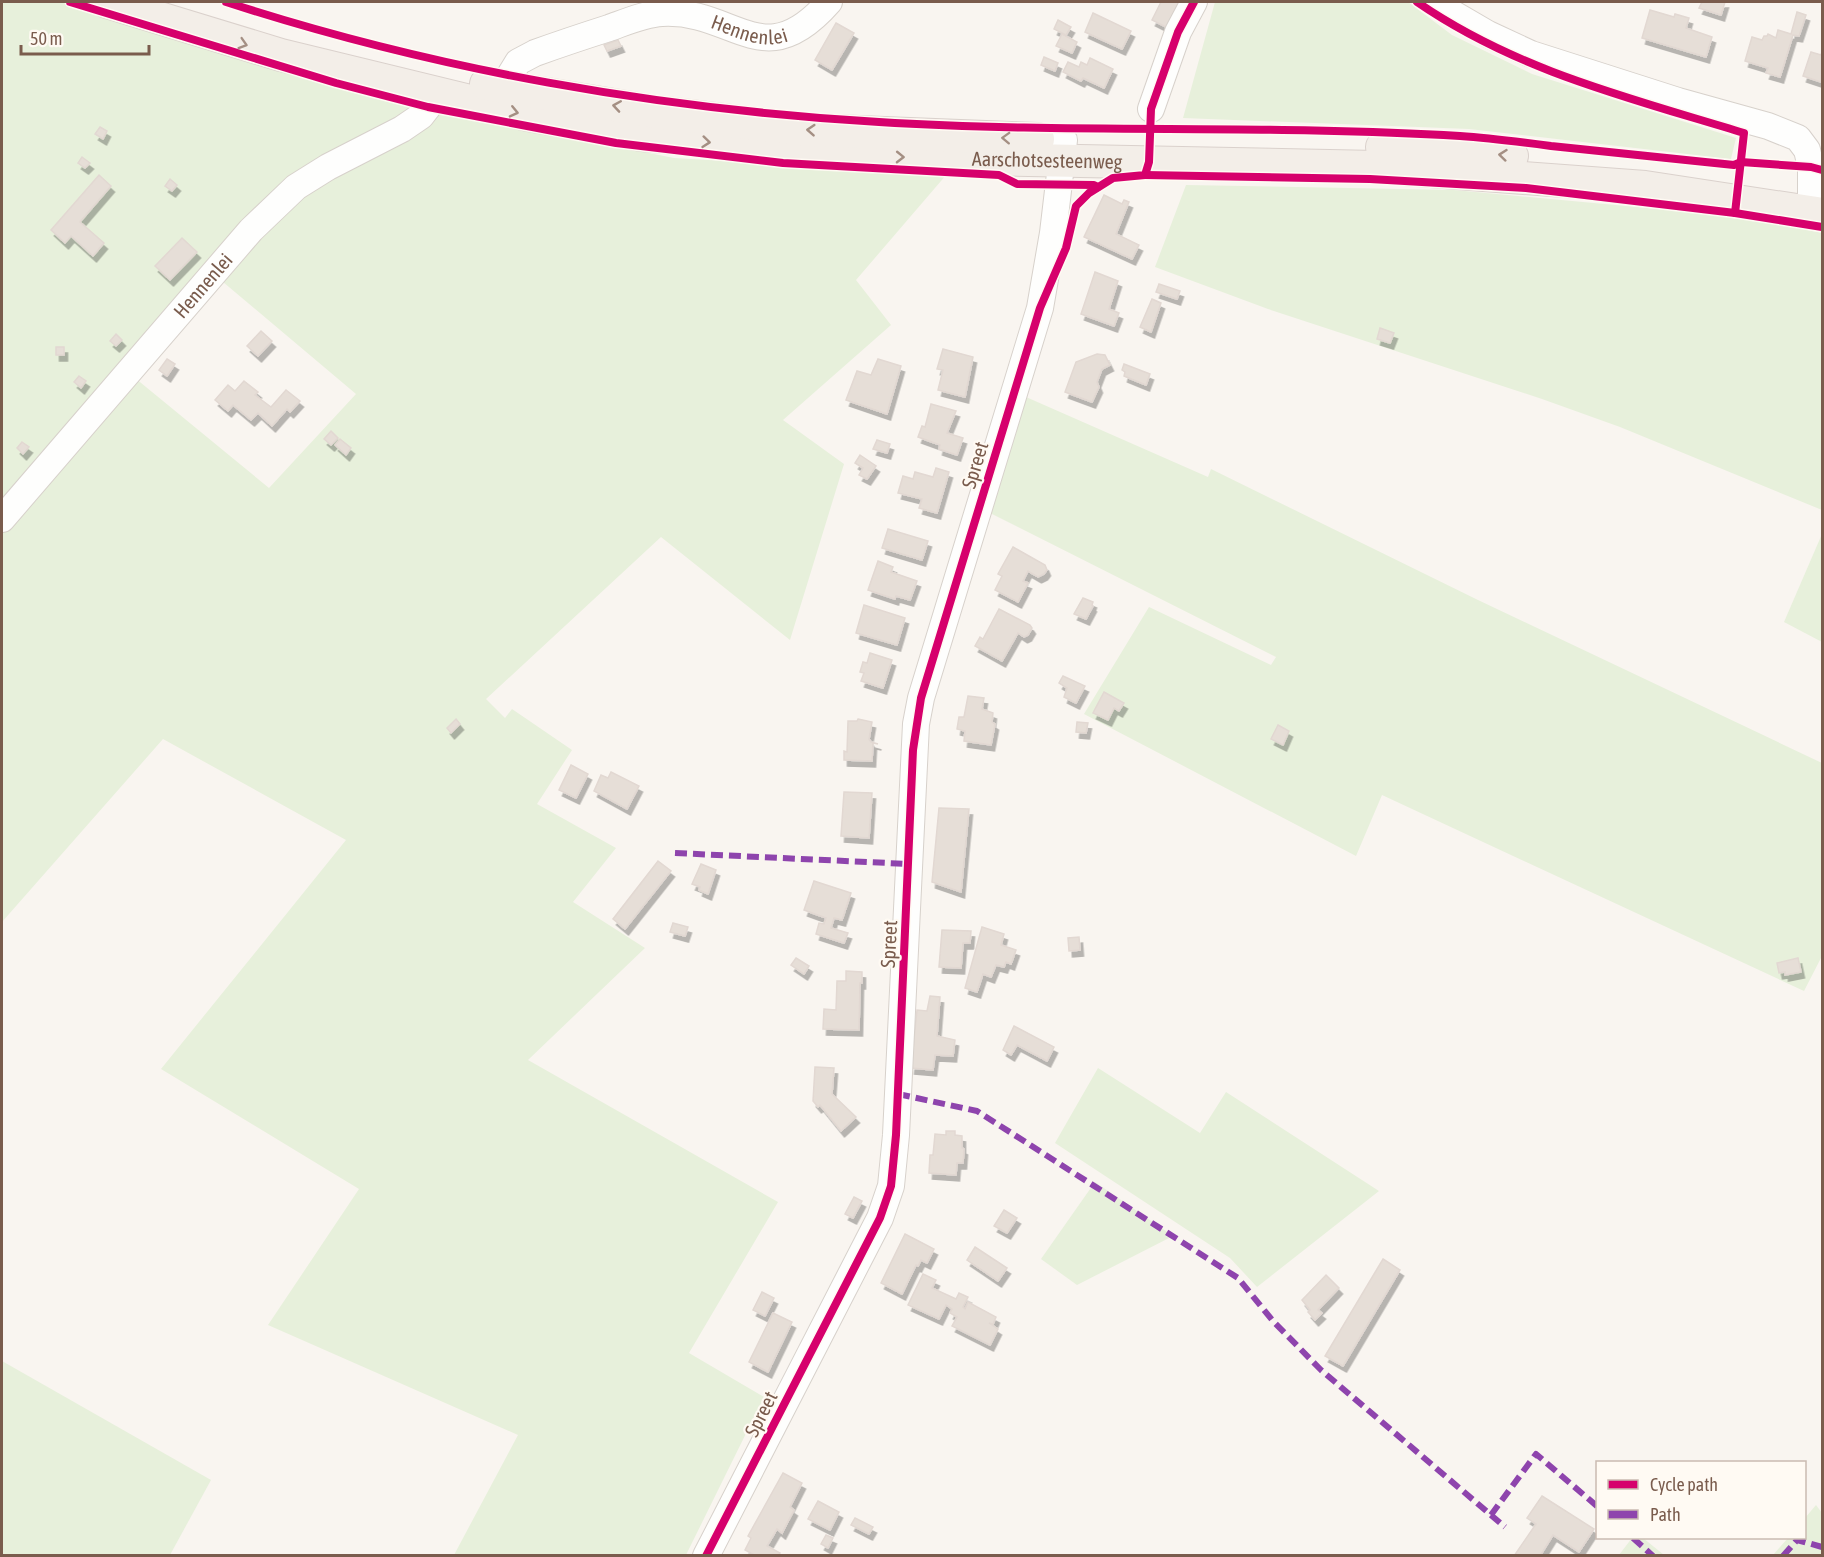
<svg xmlns="http://www.w3.org/2000/svg" width="1824" height="1557" font-family="'Asap Condensed',sans-serif">
  <defs>
    <filter id="shadow"><feDropShadow dx="3.5" dy="6" stdDeviation="0" flood-color="#0004"/></filter>
  </defs>
  <rect width="100%" height="100%" fill="#f9f5f0"/>
  <g fill="#e7f0db">
    <polygon points="2,2 66,2 416,109 345,150 2,505"/>
    <polygon points="1215,2 1408,2 1452,35 1532,74 1736,138 1731,159 1469,129 1183,118"/>
    <polygon points="434,110 674,158 947,174 856,280 891,325 783,420 844,464 790,640 661,537 486,699 505,718 512,709 572,750 537,804 616,848 573,902 645,948 528,1060 778,1202 689,1353 764,1397 686,1555 454,1555 518,1435 268,1325 359,1189 161,1069 346,840 163,739 2,922 2,521 135,378 269,488 356,394 223,282 279,213 349,169"/>
    <polygon points="1186,185 1454,190 1744,217 1822,233 1822,510 1620,427 1542,399 1268,309 1155,267"/>
    <polygon points="1026,397 1208,477 1211,469 1478,600 1822,763 1822,956 1804,991 1382,795 1356,856 1084,714 1149,607 1271,665 1276,657 988,512"/>
    <polygon points="1822,534 1822,642 1784,622"/>
    <polygon points="1098,1068 1200,1133 1226,1092 1379,1191 1257,1287 1230,1258 1055,1143"/>
    <polygon points="1095,1182 1173,1236 1077,1285 1041,1259"/>
    <polygon points="2,1361 211,1480 170,1555 2,1555"/>
    <polygon points="1816,1505 1822,1513 1822,1555 1773,1555 1788,1538 1804,1538 1805,1518"/>
    <polygon points="1632,1538 1643,1538 1664,1555 1619,1555"/>
  </g>
  <g fill="#e6ded7" stroke="#e2d8d2" stroke-width="1.5" filter="url(#shadow)">
    <polygon points="1161,2 1179,2 1166,27 1152,20"/>
    <polygon points="1702,2 1725,2 1721,15 1699,8"/>
    <polygon points="1650,10 1674,17 1675,14 1689,18 1686,28 1712,37 1706,57 1642,38"/>
    <polygon points="1797,12 1806,15 1799,36 1793,35 1780,77 1766,73 1768,68 1745,61 1752,37 1762,40 1764,36 1767,36 1768,34 1776,38 1778,30 1791,34"/>
    <polygon points="1093,13 1131,31 1122,49 1085,32"/>
    <polygon points="1058,20 1071,27 1066,35 1054,29"/>
    <polygon points="836,23 854,33 832,70 815,60"/>
    <polygon points="1062,34 1077,42 1072,53 1056,46"/>
    <polygon points="618,40 621,46 607,51 604,45"/>
    <polygon points="1811,52 1821,55 1822,52 1821,82 1803,76"/>
    <polygon points="1044,57 1058,63 1055,71 1041,65"/>
    <polygon points="1090,58 1113,69 1104,88 1083,78 1081,81 1063,72 1068,62 1079,67 1081,62 1087,65"/>
    <polygon points="100,127 107,131 103,139 95,134"/>
    <polygon points="82,157 90,163 85,168 78,163"/>
    <polygon points="99,175 111,186 80,222 104,243 93,256 71,236 65,243 51,230"/>
    <polygon points="170,179 177,185 172,191 165,186"/>
    <polygon points="1104,195 1122,204 1124,200 1129,202 1116,234 1139,245 1132,259 1084,237"/>
    <polygon points="182,238 197,252 170,280 155,266"/>
    <polygon points="1095,272 1118,281 1109,309 1119,313 1114,326 1081,314"/>
    <polygon points="1159,284 1180,291 1177,299 1156,292"/>
    <polygon points="1152,299 1161,303 1151,332 1140,327"/>
    <polygon points="1380,328 1394,333 1390,343 1377,339"/>
    <polygon points="261,331 272,341 258,356 247,346"/>
    <polygon points="116,334 122,340 116,346 110,341"/>
    <rect x="56" y="347" width="8" height="8"/>
    <polygon points="943,349 973,357 965,397 938,390 943,370 937,369"/>
    <polygon points="1097,354 1105,355 1110,365 1102,369 1097,382 1099,387 1092,402 1065,392 1076,362"/>
    <polygon points="167,359 175,364 167,376 159,370"/>
    <polygon points="878,359 901,366 887,414 846,400 857,371 871,375"/>
    <polygon points="1124,364 1150,374 1146,385 1124,376 1125,372 1122,370"/>
    <polygon points="79,376 86,381 81,388 74,382"/>
    <polygon points="244,381 258,392 255,395 271,407 286,390 300,401 290,412 287,409 272,426 258,413 251,420 233,405 228,411 215,400 228,385 235,391"/>
    <polygon points="931,404 956,411 947,433 963,438 957,455 939,449 940,445 918,437 922,426 925,427"/>
    <polygon points="331,431 338,438 331,445 324,439"/>
    <polygon points="340,439 351,448 346,455 335,445"/>
    <polygon points="877,440 890,444 887,453 873,449"/>
    <polygon points="22,442 29,447 23,454 17,448"/>
    <polygon points="860,455 876,466 867,479 859,475 863,468 855,463"/>
    <polygon points="936,468 949,472 937,513 919,508 922,499 898,493 903,476 913,479 915,472 933,477"/>
    <polygon points="888,529 928,541 922,560 882,548"/>
    <polygon points="1013,547 1045,565 1047,570 1044,574 1038,577 1028,571 1023,581 1028,583 1018,602 995,590 1002,576 998,574"/>
    <polygon points="878,561 893,567 891,572 917,581 910,600 896,596 895,599 868,590"/>
    <polygon points="1083,598 1093,602 1092,605 1093,606 1086,619 1074,614"/>
    <polygon points="864,605 905,618 897,645 856,633"/>
    <polygon points="999,609 1030,625 1032,628 1028,635 1024,637 1018,633 1002,661 975,646 980,637 983,639"/>
    <polygon points="870,653 892,660 883,688 861,681 864,673 860,672 863,662 867,663"/>
    <polygon points="1063,676 1085,686 1076,703 1064,697 1067,688 1059,683"/>
    <polygon points="1104,692 1124,703 1119,711 1114,708 1108,720 1093,713"/>
    <polygon points="968,696 984,698 982,709 993,713 992,722 995,724 991,745 964,741 965,731 957,729 959,717 964,717"/>
    <polygon points="456,719 460,724 451,733 447,728"/>
    <polygon points="858,719 872,722 869,739 871,742 878,744 873,743 872,761 844,760 844,751 847,752 848,721 857,721"/>
    <polygon points="1077,722 1088,723 1086,733 1076,732"/>
    <polygon points="1278,725 1289,731 1283,745 1271,739"/>
    <polygon points="571,765 588,774 576,798 559,790"/>
    <polygon points="611,772 639,786 627,809 594,791 601,775 608,778"/>
    <polygon points="844,792 872,793 869,838 841,836"/>
    <polygon points="939,808 969,809 961,892 932,882"/>
    <polygon points="658,861 671,871 625,929 613,919"/>
    <polygon points="701,864 716,870 708,894 699,890 700,887 692,884"/>
    <polygon points="814,881 851,893 842,920 834,918 831,928 848,933 844,943 816,934 819,923 824,924 826,918 804,910"/>
    <polygon points="673,923 688,927 685,936 670,932"/>
    <polygon points="982,927 1004,934 1001,945 1016,950 1011,964 1006,962 1004,967 996,965 991,977 983,974 977,992 965,988"/>
    <polygon points="942,930 971,931 970,943 963,943 961,968 939,967"/>
    <polygon points="1079,937 1080,950 1069,951 1068,938"/>
    <polygon points="796,958 809,966 804,974 791,965"/>
    <polygon points="1798,958 1801,972 1785,975 1785,972 1779,973 1777,963"/>
    <polygon points="846,971 862,972 862,983 860,983 859,1030 823,1029 824,1009 836,1010 837,981 846,981"/>
    <polygon points="930,996 940,997 937,1036 955,1040 953,1056 935,1055 933,1070 911,1068 917,1010 927,1011"/>
    <polygon points="1014,1026 1054,1047 1047,1061 1017,1045 1011,1055 1003,1050"/>
    <polygon points="815,1067 834,1068 832,1094 856,1117 841,1131 820,1105 818,1107 813,1101"/>
    <polygon points="946,1131 955,1131 955,1135 962,1136 962,1148 964,1149 963,1163 957,1163 956,1175 929,1173 930,1155 933,1155 935,1134 946,1135"/>
    <polygon points="854,1197 862,1201 853,1218 845,1214"/>
    <polygon points="1004,1210 1017,1218 1007,1233 994,1226"/>
    <polygon points="905,1234 934,1249 927,1263 921,1260 918,1266 916,1265 902,1294 881,1283"/>
    <polygon points="975,1247 1007,1268 998,1281 967,1260"/>
    <polygon points="1383,1259 1400,1270 1343,1366 1325,1356"/>
    <polygon points="923,1274 936,1280 932,1288 956,1299 959,1293 968,1297 963,1307 965,1309 968,1302 996,1317 993,1324 989,1323 998,1329 990,1345 952,1326 957,1317 950,1313 952,1309 946,1305 939,1319 908,1305"/>
    <polygon points="1326,1275 1339,1288 1318,1310 1322,1313 1315,1320 1308,1312 1310,1310 1302,1300"/>
    <polygon points="762,1292 774,1298 765,1316 753,1310"/>
    <polygon points="773,1313 792,1322 768,1372 749,1362"/>
    <polygon points="783,1473 802,1483 790,1507 794,1510 782,1533 777,1529 767,1546 780,1553 778,1556 756,1556 745,1550 751,1538 748,1536"/>
    <polygon points="1542,1496 1594,1529 1579,1552 1553,1535 1540,1556 1514,1556 1536,1524 1527,1518"/>
    <polygon points="818,1501 839,1512 830,1530 808,1519"/>
    <polygon points="855,1518 873,1527 869,1534 851,1525"/>
    <polygon points="826,1535 833,1538 828,1548 821,1544"/>
  </g>
  <g fill="none" stroke-linecap="round" stroke-linejoin="round">
    <defs>
      <g id="minor">
        <polyline points="1433,2 1488,34 1531,54 1678,101 1768,126 1798,138 1807,150 1811,167 1811,211"/>
        <path id="s1" d="M502,88L518,62L535,53C560,44 584,36 609,28C626,22 644,14 662,13C735,9 763,77 829,2"/>
        <polyline points="1151,109 1178,32 1194,2"/>
        <path id="s2" d="M2,519L251,230L296,187L328,167L402,129L421,116L428,107L433,93"/>
        <polyline points="706,1556 880,1218 891,1186 896,1135 916,724 921,698 1040,308 1053,233 1064,140"/>
      </g>
      <g id="major">
        <path id="s3" d="M107,2L281,55L528,115L642,135L885,157L1377,167L1645,187L1822,214"/>
        <polyline points="486,84 656,112 808,130 1038,139"/>
        <polyline points="1382,147 1449,149 1512,156"/>
      </g>
    </defs>
    <use href="#minor" stroke="#d7d1cb" stroke-width="28"/>
    <use href="#major" stroke="#dad1cc" stroke-width="34"/>
    <use href="#minor" stroke="#fefefd" stroke-width="26"/>
    <use href="#major" stroke="#f3eee8" stroke-width="32"/>
    <g stroke="#8e44ad" stroke-width="6" stroke-dasharray="12 6" stroke-linecap="butt">
      <polyline points="675,853 909,864"/>
      <polyline points="898,1094 977,1111 1238,1278 1273,1321 1321,1370 1505,1527"/>
      <polyline points="1491,1515 1536,1454 1598,1507"/>
      <polyline points="1633,1538 1653,1556"/>
      <polyline points="1783,1556 1797,1540 1822,1547"/>
    </g>
    <defs>
      <g id="cycleway">
        <polyline points="70,2 336,83 428,107 616,143 783,163 999,175 1017,184 1094,185 1098,187"/>
        <path d="M226,2C435,70 659,109 879,122C1072,134 1266,124 1460,136C1490,138 1521,142 1551,146C1612,152 1673,159 1734,165L1741,162L1811,167L1822,170"/>
        <path d="M1417,2C1517,71 1630,98 1744,133L1735,213"/>
        <polyline points="1145,175 1370,179 1526,188 1735,213 1822,227"/>
        <polyline points="706,1556 880,1218 891,1186 896,1135 913,750 921,698 1040,308 1066,248 1076,206 1089,193 1113,178 1145,175 1149,162 1151,109 1178,32 1194,2"/>
      </g>
    </defs>
    <use href="#cycleway" stroke="#fffaf3" stroke-width="11"/>
    <use href="#cycleway" stroke="#d6006c" stroke-width="8"/>
  </g>
  <defs><path id="oneway-chevron" d="M-2-3.5L2.5 0L-2 3.5" fill="none" stroke-width="1.6" stroke-linecap="round" stroke-linejoin="round" transform="scale(1.5)"/></defs>
  <g stroke="#a48f83">
    <use href="#oneway-chevron" transform="translate(243 44) rotate(17)"/>
    <use href="#oneway-chevron" transform="translate(617 106) rotate(-171)"/>
    <use href="#oneway-chevron" transform="translate(514 112) rotate(13)"/>
    <use href="#oneway-chevron" transform="translate(811 130) rotate(-176)"/>
    <use href="#oneway-chevron" transform="translate(1006 138) rotate(-178)"/>
    <use href="#oneway-chevron" transform="translate(706 142) rotate(6)"/>
    <use href="#oneway-chevron" transform="translate(1503 155) rotate(-174)"/>
    <use href="#oneway-chevron" transform="translate(900 157) rotate(1)"/>
  </g>
  <g text-anchor="middle" stroke-width="4.5" stroke-linejoin="round" paint-order="stroke">
    <g font-size="20" fill="#7a5c4d" stroke="#fffaf3">
      <text dy="7" stroke="none"><textPath href="#s1" startOffset="273">Hennenlei</textPath></text>
      <text dy="7" stroke="none"><textPath href="#s3" startOffset="958">Aarschotsesteenweg</textPath></text>
      <text dy="7" stroke="none"><textPath href="#s2" startOffset="308">Hennenlei</textPath></text>
      <text transform="translate(975 465) rotate(-73)" y="7">Spreet</text>
      <text transform="translate(889 944) rotate(-87)" y="7">Spreet</text>
      <text transform="translate(761 1414) rotate(-63)" y="7">Spreet</text>
    </g>
  </g>
  <rect width="1824" height="1557" fill="none" stroke="#7a5c4d" stroke-width="6"/>
  <rect x="1596" y="1461" width="210" height="78" fill="#fffaf3" stroke="#cabbb1" stroke-width="1.5"/>
  <rect x="1608" y="1480" width="30" height="9" fill="#d6006c" stroke="#cabbb1" stroke-width="1.5"/>
  <text x="1650" y="1491" font-size="18" fill="#7a5c4d">Cycle path</text>
  <rect x="1608" y="1510" width="30" height="9" fill="#8e44ad" stroke="#cabbb1" stroke-width="1.5"/>
  <text x="1650" y="1521" font-size="18" fill="#7a5c4d">Path</text>
  <path d="M21 45v9h128v-9" fill="none" stroke="#7a5c4d" stroke-width="3"/>
  <text x="30" y="45" font-size="18" fill="#7a5c4d" stroke="#fffaf3" stroke-width="4.5" paint-order="stroke">50 m</text>
</svg>
